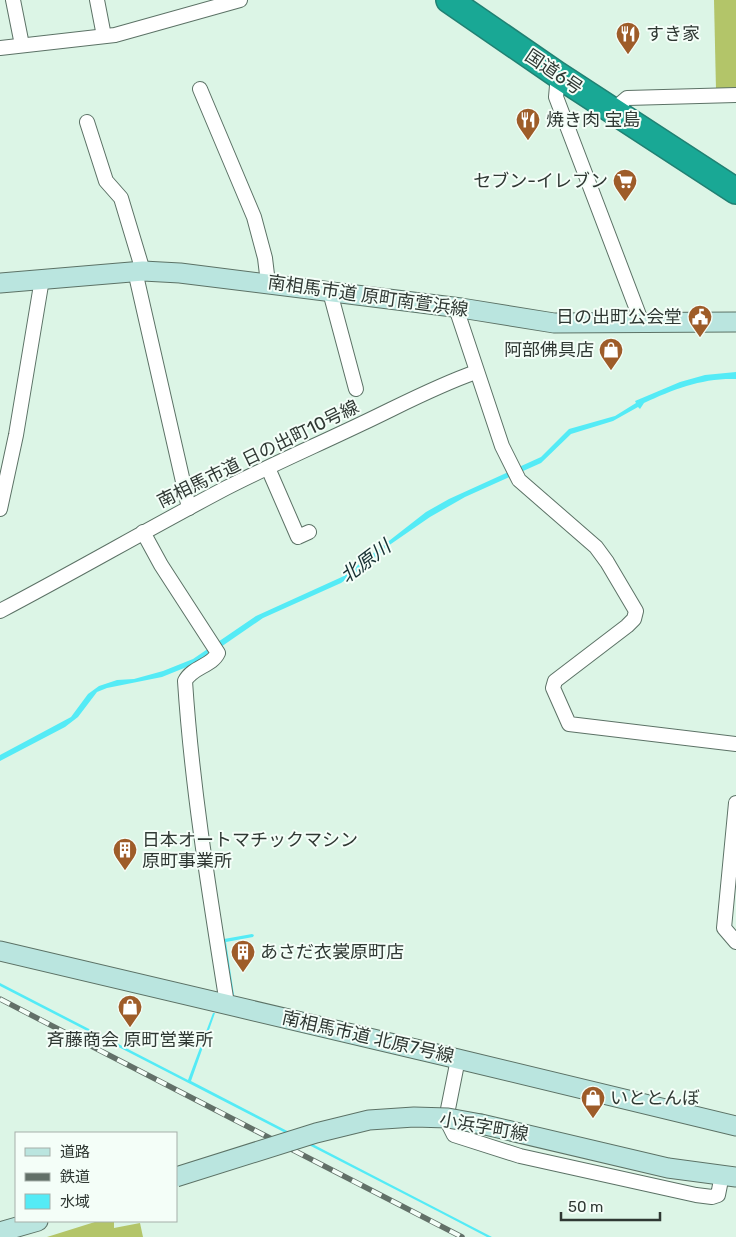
<svg xmlns="http://www.w3.org/2000/svg" width="736" height="1237" font-family="Rubik,'Noto Sans JP',sans-serif">
  <rect width="100%" height="100%" fill="#dcf5e6"/>
  <g fill="#b3c569">
    <polygon points="714,0 736,0 736,90 716,90"/>
    <polygon points="98,1221 114,1221 114,1228 140,1223 143,1237 47,1237"/>
  </g>
  <g fill="#54ebf6">
    <path d="M736,372V379C702,378 674,389 644,403L640,409L638,407L613,421L571,434L541,463L465,497L430,517L388,546L370,562L341,583L263,618L199,662L162,677L107,688L97,692L78,717L65,727L0,761V755L71,717L88,694L99,686L117,680L134,679L163,671L193,659L256,616L344,576L426,512L449,499L541,457L569,429L615,416L636,403L635,401L680,382L705,375Z"/>
    <polygon points="252,934 254,935 253,937 226,942 234,995 232,995 224,939"/>
    <polygon points="0,983 188,1080 213,1013 215,1013 191,1081 492,1237 487,1237 443,1214 0,986"/>
  </g>
  <g fill="none" stroke-linecap="round" stroke-linejoin="round">
    <defs>
      <g id="street">
        <polyline points="13,0 22,45"/>
        <polyline points="97,0 104,36"/>
        <polyline points="0,48 115,35 240,0"/>
        <polyline points="558,75 556,97 642,323"/>
        <polyline points="200,89 254,217 265,258 268,283"/>
        <polyline points="612,111 627,98 736,95"/>
        <polyline points="87,122 106,181 121,198 143,271"/>
        <polyline points="135,271 189,508"/>
        <polyline points="330,292 356,389"/>
        <polyline points="456,308 502,446 519,480 596,547 607,562 636,611 634,619 627,626 555,681 553,688 569,724 736,744"/>
        <polyline points="268,468 298,537 309,532"/>
        <polyline points="0,509 16,435 42,279"/>
        <path d="M143,532L161,565L218,653C212,666 192,667 185,681C192,789 210,897 227,1004"/>
        <path d="M0,611C76,571 150,528 226,488C271,465 317,445 363,423C401,405 436,386 476,372"/>
        <polyline points="736,803 724,928 736,942"/>
        <polyline points="458,1059 447,1114 448,1123 454,1135 520,1156 696,1195 712,1197 718,1195 722,1175"/>
      </g>
      <g id="secondary">
        <polyline points="0,283 143,271 180,273 461,308 554,323 736,322"/>
        <polyline points="0,951 458,1059 736,1126"/>
        <polyline points="481,1124 668,1168 736,1177"/>
        <polyline points="0,1232 38,1221"/>
      </g>
      <polyline id="highway" points="449,0 558,75 736,191"/>
    </defs>
    <use href="#street" stroke="#5c7266" stroke-width="16"/>
    <use href="#secondary" stroke="#5c7266" stroke-width="21"/>
    <use href="#highway" stroke="#218173" stroke-width="28"/>
    <use href="#street" stroke="#fff" stroke-width="14"/>
    <use href="#secondary" stroke="#bae5df" stroke-width="19"/>
    <use href="#highway" stroke="#19a895" stroke-width="25"/>
    <defs>
      <polyline id="rail" points="0,999 462,1237"/>
    </defs>
    <use href="#rail" stroke="#627068" stroke-width="5.5"/>
    <use href="#rail" stroke="#f4fef8" stroke-width="4" stroke-dasharray="11" stroke-linecap="butt"/>
    <defs>
      <polyline id="secondary-bridge" points="176,1177 316,1133 369,1120 414,1117 448,1118 481,1124"/>
    </defs>
    <use href="#secondary-bridge" stroke="#5c7266" stroke-width="21" stroke-linecap="butt"/>
    <use href="#secondary-bridge" stroke="#bae5df" stroke-width="19"/>
  </g>
  <defs>
    <symbol id="restaurant-pin" viewBox="-11 -11 22 30"><path d="M0 17L-7.5 6A9.5 9.5 0 1 1 7.5 6Z" fill="#9e5c29" stroke="#f4fef8"/><path d="M-5-6h1v4h1v-4h1v4h1v-4h1v5L-1.5 .5V6h-2V.5L-5-1ZM5-6V6H3V1.5H1.5Q1.5-4 5-6Z" fill="#fff"/></symbol>
    <symbol id="supermarket-pin" viewBox="-11 -11 22 30"><path d="M0 17L-7.5 6A9.5 9.5 0 1 1 7.5 6Z" fill="#9e5c29" stroke="#f4fef8"/><path d="M-6-5.5h2.5l.6 2H6L4.5 2H-2.5L-4.4-4H-6ZM-1.5 3.2a1.3 1.3 0 1 0 .1 0ZM3 3.2a1.3 1.3 0 1 0 .1 0Z" fill="#fff"/></symbol>
    <symbol id="civic-pin" viewBox="-11 -11 22 30"><path d="M0 17L-7.5 6A9.5 9.5 0 1 1 7.5 6Z" fill="#9e5c29" stroke="#f4fef8"/><path d="M-.6-6.5H3V-4.5H.6V-3L4-1V1h2V6H-6V1h2V-1L-.6-3ZM-1.2 2.5V6h2.4V2.5Z" fill="#fff"/></symbol>
    <symbol id="shop-pin" viewBox="-11 -11 22 30"><path d="M0 17L-7.5 6A9.5 9.5 0 1 1 7.5 6Z" fill="#9e5c29" stroke="#f4fef8"/><path d="M-5-2.5h2.3a2.7 3.5 0 0 1 5.4 0H5L5.5 6h-11ZM-1.5-2.5h3a1.5 2.3 0 0 0-3 0Z" fill="#fff"/></symbol>
    <symbol id="building-pin" viewBox="-11 -11 22 30"><path d="M0 17L-7.5 6A9.5 9.5 0 1 1 7.5 6Z" fill="#9e5c29" stroke="#f4fef8"/><path d="M-4-6H4V6H1V3H-1V6H-4ZM-2.5-4.3h1.7v1.8h-1.7ZM.8-4.3h1.7v1.8H.8ZM-2.5-1h1.7V.8h-1.7ZM.8-1h1.7V.8H.8Z" fill="#fff"/></symbol>
  </defs>
  <g fill-rule="evenodd">
    <use href="#restaurant-pin" x="614" y="20" width="28" height="38"/>
    <use href="#restaurant-pin" x="514" y="106" width="28" height="38"/>
    <use href="#supermarket-pin" x="611" y="167" width="28" height="38"/>
    <use href="#civic-pin" x="686" y="303" width="28" height="38"/>
    <use href="#shop-pin" x="597" y="336" width="28" height="38"/>
    <use href="#building-pin" x="111" y="836" width="28" height="38"/>
    <use href="#building-pin" x="229" y="938" width="28" height="38"/>
    <use href="#shop-pin" x="116" y="993" width="28" height="38"/>
    <use href="#shop-pin" x="579" y="1084" width="28" height="38"/>
  </g>
  <g text-anchor="middle" stroke-width="4" stroke-linejoin="round" paint-order="stroke">
    <g font-size="18" fill="#2f3833" stroke="#f4fef8" text-anchor="start">
      <text x="646" y="40">すき家</text>
      <text x="546" y="126">焼き肉 宝島</text>
      <text x="608" y="187" text-anchor="end">セブン-イレブン</text>
      <text x="682" y="323" text-anchor="end">日の出町公会堂</text>
      <text x="594" y="356" text-anchor="end">阿部佛具店</text>
      <text x="142" y="846">日本オートマチックマシン<tspan x="142" dy="21">原町事業所</tspan></text>
      <text x="260" y="958">あさだ衣裳原町店</text>
      <text x="130" y="1046" text-anchor="middle">斉藤商会 原町営業所</text>
      <text x="610" y="1104">いととんぼ</text>
    </g>
    <g font-size="18" fill="#2f3833" stroke="#f4fef8">
      <text transform="translate(554 72) rotate(34)" y="6">国道6号</text>
      <text transform="translate(368 296) rotate(8)" y="6">南相馬市道 原町南萱浜線</text>
      <text transform="translate(258 454) rotate(-26)" y="6">南相馬市道 日の出町10号線</text>
      <text transform="translate(368 1037) rotate(13)" y="6">南相馬市道 北原7号線</text>
      <text transform="translate(484 1127) rotate(10)" y="6">小浜字町線</text>
    </g>
    <g font-size="19" font-style="italic" fill="#162f31" stroke="#f4fef8">
      <text transform="translate(365 561) rotate(-37)" y="7">北原川</text>
    </g>
  </g>
  <rect x="15" y="1132" width="162" height="90" fill="#f4fef8" stroke="#a5afa9"/>
  <rect x="25" y="1148" width="25" height="8" fill="#bae5df" stroke="#a5afa9"/>
  <text x="60" y="1157" font-size="15" fill="#2f3833">道路</text>
  <rect x="25" y="1173" width="25" height="8" fill="#627068" stroke="#a5afa9"/>
  <text x="60" y="1182" font-size="15" fill="#2f3833">鉄道</text>
  <rect x="25" y="1194" width="25" height="15" fill="#54ebf6" stroke="#a5afa9"/>
  <text x="60" y="1207" font-size="15" fill="#2f3833">水域</text>
  <path d="M561 1212v8h99v-8" fill="none" stroke="#2f3833" stroke-width="2.5"/>
  <text x="568" y="1212" font-size="15" fill="#2f3833" stroke="#f4fef8" stroke-width="4" paint-order="stroke">50 m</text>
</svg>
